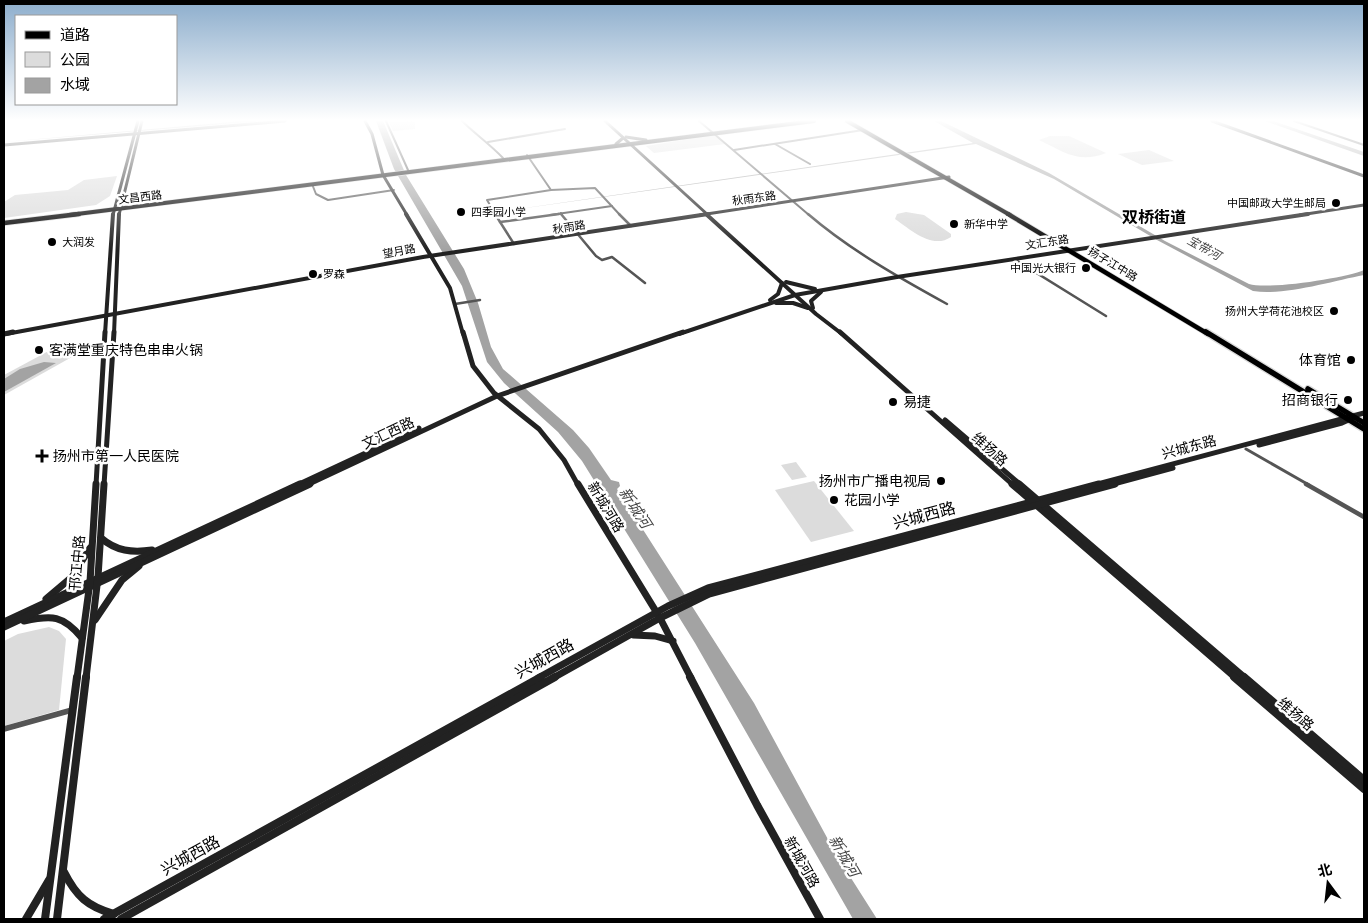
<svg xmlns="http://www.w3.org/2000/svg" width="1368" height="923" font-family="Inter,'Noto Sans SC',sans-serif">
  <rect width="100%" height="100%" fill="#fff"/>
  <g fill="#dcdcdc">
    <polygon points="415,121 415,129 393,131 389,122"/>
    <polygon points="714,135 725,144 654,153 646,146"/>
    <path d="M1050,136H1069L1106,153C1079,164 1064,152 1039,140Z"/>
    <polygon points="1149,150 1174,161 1142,165 1118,154"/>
    <polygon points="117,176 110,196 96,205 4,218 4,202 15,195 68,190 84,180"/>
    <path d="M906,212L924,215L951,234V237C932,250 910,229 895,219L897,214Z"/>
    <polygon points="56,347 79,353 4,395 4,375"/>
    <polygon points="796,462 807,477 792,480 781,465"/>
    <polygon points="814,481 854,531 811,542 775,490"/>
    <polygon points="49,627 59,631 66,639 59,710 4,726 4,641 18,634"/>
  </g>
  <g fill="#a3a3a3">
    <polygon points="242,121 261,121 4,142"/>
    <polygon points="376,121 383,121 406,175 464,269 478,303 491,347 503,369 573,430 589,448 611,480 619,482 620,486 617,489 754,703 837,856 877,919 853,919 695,643 582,461 558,432 504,383 487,362 462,286 394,169"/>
    <path d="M934,121H941L1049,173L1165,241L1249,284C1268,290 1346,278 1364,270V275C1332,281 1285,296 1253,291L1157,240L1054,179L976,144L498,212L973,143Z"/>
    <polygon points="1265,121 1273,121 1364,152 1364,156"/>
    <polygon points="44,362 56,363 4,392 4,379 20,369"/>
  </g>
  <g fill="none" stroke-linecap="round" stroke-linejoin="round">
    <defs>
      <g id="primary-far2">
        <polyline points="847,121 1010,215"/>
        <polyline points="69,215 814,121"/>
      </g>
      <g id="primary-far1">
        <polyline points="1008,214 1208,334"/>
        <polyline points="4,223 79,214"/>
      </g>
      <g id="primary">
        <polyline points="1206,332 1364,429"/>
        <polyline points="1308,389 1364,423"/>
      </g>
    </defs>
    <use href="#primary-far2" stroke="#dbdbdb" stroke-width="5"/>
    <use href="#primary-far1" stroke="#dbdbdb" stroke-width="6"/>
    <use href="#primary" stroke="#dbdbdb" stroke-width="8"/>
    <g stroke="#555" stroke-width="2">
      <polyline points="386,121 408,170"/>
      <path d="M462,121C475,134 490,144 503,158"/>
      <polyline points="699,121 809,215"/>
      <polyline points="1294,121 1364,145"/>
      <polyline points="488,142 565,129"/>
      <polyline points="775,144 810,164"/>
      <polyline points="734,150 863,130"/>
      <polyline points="527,155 551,190"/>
      <polyline points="312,184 316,194 328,200 394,190"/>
      <polyline points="561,213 562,215"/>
      <polyline points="496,215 487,200 551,190 595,188 620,215"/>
      <polyline points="550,215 612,206"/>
    </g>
    <g stroke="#555" stroke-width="2.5">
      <polyline points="495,214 514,244"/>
      <polyline points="561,214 596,256 602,260 612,257 645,283"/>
      <polyline points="619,214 631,226"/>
      <path d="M808,214C850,250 898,277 947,304"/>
      <polyline points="500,222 559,214"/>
      <polyline points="1014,259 1106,316"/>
      <polyline points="455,304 480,300"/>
    </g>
    <polyline stroke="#555" stroke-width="3" points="1246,449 1309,485"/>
    <polyline stroke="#555" stroke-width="4.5" points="1306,484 1364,517"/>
    <polyline stroke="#555" stroke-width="5.5" points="4,729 72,710"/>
    <g stroke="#222" stroke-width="3">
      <polyline points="365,121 372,134 383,175 407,215"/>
      <polyline points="605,121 708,215"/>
      <polyline points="1212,121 1364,176"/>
      <polyline points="626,137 646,140"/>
      <polyline points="616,144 623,138"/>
      <polyline points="4,145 285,121"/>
      <polyline points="113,215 138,121"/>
      <polyline points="119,215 142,121"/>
      <polyline points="700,215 949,177"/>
      <polyline points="1300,215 1364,205"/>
    </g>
    <g stroke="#222" stroke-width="4">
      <polyline points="406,214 450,288 463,334"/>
      <polyline points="706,214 816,314 842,334"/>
      <polyline points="786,282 815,289"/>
      <polyline points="770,300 778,294 782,283"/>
      <polyline points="776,303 793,303 808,308"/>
      <polyline points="813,308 811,301 821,292"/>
      <polyline points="6,334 423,257 708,214"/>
      <polyline points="105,334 113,214"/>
      <polyline points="114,334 119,214"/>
      <polyline points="679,334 795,295 897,277 1308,214"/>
    </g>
    <g stroke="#222" stroke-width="5">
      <polyline points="463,332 473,366 494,393 539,429 564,460 578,485"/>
      <polyline points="840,332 1013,485"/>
      <polyline points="4,334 13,332"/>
      <polyline points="945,420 1021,485"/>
      <polyline points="1259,445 1342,423 1353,418"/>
      <polyline points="96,485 105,332"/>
      <polyline points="104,485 114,332"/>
      <polyline points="297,485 419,428"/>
      <polyline points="307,485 497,396 683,332"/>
      <polyline points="1094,485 1364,413"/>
      <polyline points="1110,485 1173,468"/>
    </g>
    <g stroke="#222" stroke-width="7">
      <polyline points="578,484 660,618 691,678"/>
      <polyline points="1012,484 1236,678"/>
      <polyline points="1019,484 1245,678"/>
      <path d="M101,538C116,551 132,553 152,550"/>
      <polyline points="46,599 72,577 90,548"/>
      <polyline points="95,620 122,580 139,566"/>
      <path d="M24,621C52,615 63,615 82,638"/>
      <polyline points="4,622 300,484"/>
      <polyline points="4,627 310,484"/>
      <polyline points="633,635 655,636 673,641"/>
      <polyline points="77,678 90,582 96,484"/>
      <polyline points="86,678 98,577 104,484"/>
      <polyline points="538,678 668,606 708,588 1099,484"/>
      <polyline points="553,678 660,618 709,594 1115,484"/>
    </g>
    <g stroke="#222" stroke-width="8">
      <polyline points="690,677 757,805 820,919"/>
      <polyline points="1234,677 1364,789"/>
      <polyline points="1244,677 1364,780"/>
      <path d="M64,872C76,896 88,907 114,914"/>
      <polyline points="26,919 49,880"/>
      <polyline points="45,919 77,677"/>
      <polyline points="57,919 86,677"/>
      <polyline points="104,919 541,677"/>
      <polyline points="121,919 555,677"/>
    </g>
    <use href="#primary-far2" stroke="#000" stroke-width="4"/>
    <use href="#primary-far1" stroke="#000" stroke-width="4.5"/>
    <use href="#primary" stroke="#000" stroke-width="5.5"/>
  </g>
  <linearGradient id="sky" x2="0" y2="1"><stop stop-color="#8cadcc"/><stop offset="0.48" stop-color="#fff"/><stop offset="1" stop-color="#fff" stop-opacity="0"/></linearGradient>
  <rect width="1368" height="250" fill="url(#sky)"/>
  <g fill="#000" stroke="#fff" stroke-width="2">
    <circle cx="1336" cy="203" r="5"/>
    <circle cx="461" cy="212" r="5"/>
    <circle cx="954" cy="224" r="5"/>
    <circle cx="52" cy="242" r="5"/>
    <circle cx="1086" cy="268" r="5"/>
    <circle cx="313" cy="274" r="5"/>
    <circle cx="1334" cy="311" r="5"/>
    <circle cx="39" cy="350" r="5"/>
    <circle cx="1351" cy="360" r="5"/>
    <circle cx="1348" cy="400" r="5"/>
    <circle cx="893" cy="402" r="5"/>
    <path d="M39.5 448.5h5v5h5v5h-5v5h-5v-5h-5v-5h5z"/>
    <circle cx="941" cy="481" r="5"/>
    <circle cx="834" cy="500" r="5"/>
  </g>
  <g text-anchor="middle" stroke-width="5" stroke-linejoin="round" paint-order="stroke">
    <g font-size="11" fill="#000" stroke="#fff">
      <text transform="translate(140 197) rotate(-7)" y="4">文昌西路</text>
      <text transform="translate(754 198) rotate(-8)" y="4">秋雨东路</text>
      <text transform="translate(569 227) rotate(-9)" y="4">秋雨路</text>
      <text transform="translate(1047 242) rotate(-9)" y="4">文汇东路</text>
      <text transform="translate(399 251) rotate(-11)" y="4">望月路</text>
      <text transform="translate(1113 264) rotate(31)" y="4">扬子江中路</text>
    </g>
    <g font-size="11" fill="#000" stroke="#fff" text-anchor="start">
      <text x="1326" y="207" text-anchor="end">中国邮政大学生邮局</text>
      <text x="471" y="216">四季园小学</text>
      <text x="964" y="228">新华中学</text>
      <text x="62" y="246">大润发</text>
      <text x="1076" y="272" text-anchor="end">中国光大银行</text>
      <text x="323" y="278">罗森</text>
      <text x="1324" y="315" text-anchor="end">扬州大学荷花池校区</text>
    </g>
    <g font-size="12" font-style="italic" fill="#444" stroke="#fff">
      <text transform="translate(1204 248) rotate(29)" y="4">宝带河</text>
    </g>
    <g font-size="14" fill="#000" stroke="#fff" text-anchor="start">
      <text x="49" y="355">客满堂重庆特色串串火锅</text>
      <text x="1341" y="365" text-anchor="end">体育馆</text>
      <text x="1338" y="405" text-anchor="end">招商银行</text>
      <text x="903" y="407">易捷</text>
      <text x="53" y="461">扬州市第一人民医院</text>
      <text x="931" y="486" text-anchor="end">扬州市广播电视局</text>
      <text x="844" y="505">花园小学</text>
    </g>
    <g font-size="14" fill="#000" stroke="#fff">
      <text transform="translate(388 433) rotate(-25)" y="5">文汇西路</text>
      <text transform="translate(1189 447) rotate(-15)" y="5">兴城东路</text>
      <text transform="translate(990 449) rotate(42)" y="5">维扬路</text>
      <text transform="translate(606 507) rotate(59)" y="5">新城河路</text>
      <text transform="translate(77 563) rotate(-85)" y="5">邗江中路</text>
      <text transform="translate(1296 714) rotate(41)" y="5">维扬路</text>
      <text transform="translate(802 862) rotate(61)" y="5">新城河路</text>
    </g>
    <g font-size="15" font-style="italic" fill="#444" stroke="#fff">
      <text transform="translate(635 508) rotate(57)" y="5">新城河</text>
      <text transform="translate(844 856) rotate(60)" y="5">新城河</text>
    </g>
    <g font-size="16" font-weight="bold" fill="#000" stroke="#fff">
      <text x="1154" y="223">双桥街道</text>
    </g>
    <g font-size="16" fill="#000" stroke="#fff">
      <text transform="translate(924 515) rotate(-15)" y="6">兴城西路</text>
      <text transform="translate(544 658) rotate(-29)" y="6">兴城西路</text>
      <text transform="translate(190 855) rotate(-29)" y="6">兴城西路</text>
    </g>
  </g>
  <rect width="1368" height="923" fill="none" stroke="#000000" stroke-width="10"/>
  <rect x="15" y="15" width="162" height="90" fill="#ffffff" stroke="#999999"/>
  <rect x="25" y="31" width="25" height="8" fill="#000000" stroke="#999999"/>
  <text x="60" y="40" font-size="15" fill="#000000">道路</text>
  <rect x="25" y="52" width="25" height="15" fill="#dcdcdc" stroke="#999999"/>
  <text x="60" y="65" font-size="15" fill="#000000">公园</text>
  <rect x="25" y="78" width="25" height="15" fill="#a3a3a3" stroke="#999999"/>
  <text x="60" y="90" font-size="15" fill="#000000">水域</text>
  <g transform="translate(1328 883) rotate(345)" stroke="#ffffff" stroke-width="4" paint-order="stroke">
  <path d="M0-4L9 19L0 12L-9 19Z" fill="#000000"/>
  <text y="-8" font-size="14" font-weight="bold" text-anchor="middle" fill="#000000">北</text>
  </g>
</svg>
